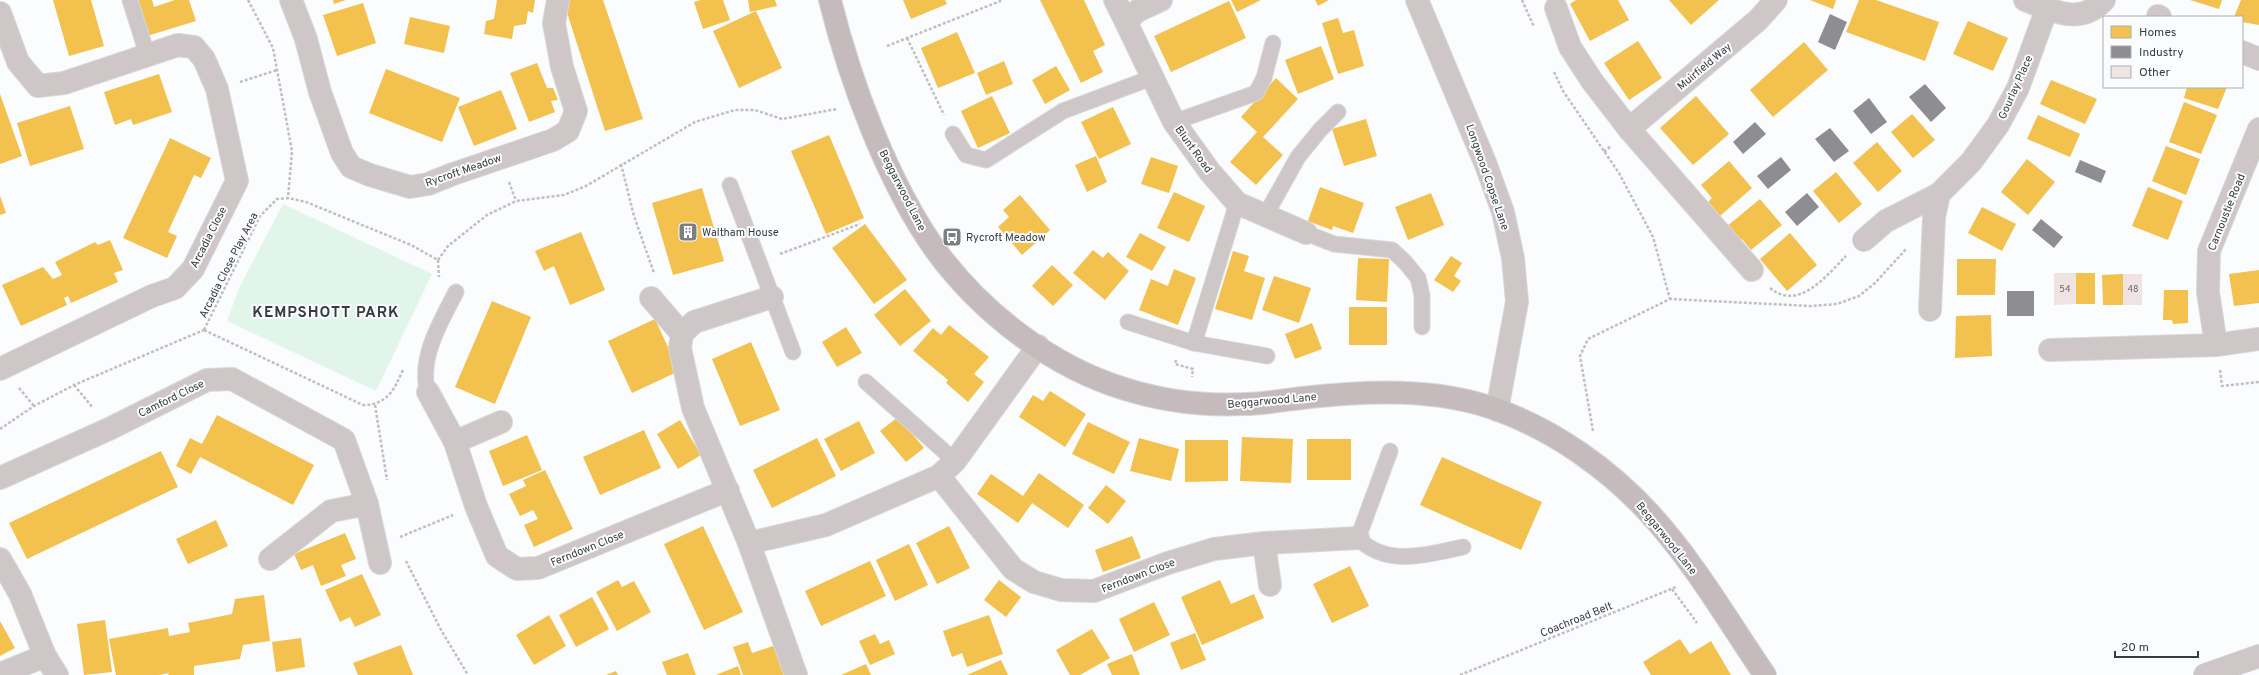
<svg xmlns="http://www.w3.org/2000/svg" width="2259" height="675" font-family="Overpass,sans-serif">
  <rect width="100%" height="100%" fill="#fbfcfd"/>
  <polygon fill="#e2f5eb" points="283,204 432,274 376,391 227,321 239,288"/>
  <g fill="#f2c14e">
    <polygon points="53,0 91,0 104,46 69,56"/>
    <polygon points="136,0 152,0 154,7 175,0 189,0 196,21 147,36"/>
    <polygon points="333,0 346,0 334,4"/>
    <polygon points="497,0 535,0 533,13 528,11 526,24 514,26 512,39 484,34 486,21 494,19"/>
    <polygon points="563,0 603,0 643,119 605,131"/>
    <polygon points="701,0 723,0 730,20 703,29 694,2"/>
    <polygon points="748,0 775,0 777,6 750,12"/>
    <polygon points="903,0 945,0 947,4 911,19"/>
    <polygon points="1040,0 1084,0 1105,45 1093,51 1103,72 1081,83"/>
    <polygon points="1231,0 1261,0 1237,12"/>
    <polygon points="1315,0 1329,0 1318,6"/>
    <polygon points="1576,0 1618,0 1629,20 1590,41 1570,4"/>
    <polygon points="1669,0 1719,0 1691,25"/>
    <polygon points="1810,0 1836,0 1833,9"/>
    <polygon points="1859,0 1876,0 1939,22 1925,61 1846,32"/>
    <polygon points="2190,0 2222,0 2219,9"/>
    <polygon points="2241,0 2259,0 2259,25 2242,22 2242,17 2234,17"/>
    <polygon points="1229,1 1246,38 1171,72 1154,36"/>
    <polygon points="363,3 376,43 337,56 323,15"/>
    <polygon points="756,11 782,68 739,88 713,31"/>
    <polygon points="410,17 450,26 444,53 404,44"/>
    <polygon points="1338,18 1343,33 1354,30 1364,66 1338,74 1322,23"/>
    <polygon points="1968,21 2008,38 1993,71 1953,54"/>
    <polygon points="957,32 975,73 938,88 921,48"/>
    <polygon points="1638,41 1662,78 1629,100 1604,63"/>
    <polygon points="1804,42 1828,70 1773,117 1750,90"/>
    <polygon points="1321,46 1334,79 1298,94 1285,60"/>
    <polygon points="1004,61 1013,84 986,95 977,73"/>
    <polygon points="537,63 547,88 553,88 558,100 551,101 555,112 529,122 510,73"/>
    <polygon points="1056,66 1070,90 1045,104 1032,80"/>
    <polygon points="386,69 460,98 442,142 369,113"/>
    <polygon points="159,74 172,112 133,125 131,119 115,125 104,92"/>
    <polygon points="1276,78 1298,99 1263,137 1283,155 1256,185 1230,162 1257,132 1241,117"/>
    <polygon points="2051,80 2097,99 2085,124 2040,104"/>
    <polygon points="2187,87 2227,87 2218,109 2184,98"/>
    <polygon points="501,90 517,129 474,146 458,107"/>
    <polygon points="0,94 22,156 0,164"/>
    <polygon points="992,96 1010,133 978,148 961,111"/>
    <polygon points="1696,96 1729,134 1693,165 1660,128"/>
    <polygon points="2184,102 2217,115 2201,154 2169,142"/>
    <polygon points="70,106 84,149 30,166 17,123"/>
    <polygon points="1113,107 1131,144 1099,159 1081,122"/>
    <polygon points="1912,114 1935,140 1913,158 1891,132"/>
    <polygon points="2038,115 2080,134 2070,157 2027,139"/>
    <polygon points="1366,119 1377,156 1344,166 1332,129"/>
    <polygon points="829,135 864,218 826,234 791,151"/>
    <polygon points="170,138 211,158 201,178 194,175 168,232 177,236 167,258 123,238"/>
    <polygon points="1877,142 1902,171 1878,192 1853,163"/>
    <polygon points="2166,146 2200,159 2186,195 2152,181"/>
    <polygon points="1096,156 1107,182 1087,192 1075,165"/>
    <polygon points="1151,157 1178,166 1169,193 1141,184"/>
    <polygon points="2027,159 2055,182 2028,215 2001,192"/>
    <polygon points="1729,161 1752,188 1720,216 1708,202 1712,198 1701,185"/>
    <polygon points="1836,172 1862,204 1839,223 1813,191"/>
    <polygon points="1320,187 1364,203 1353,233 1333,226 1332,230 1308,221"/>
    <polygon points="2148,187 2183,201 2168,240 2132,226"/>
    <polygon points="702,188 724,261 673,275 652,203"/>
    <polygon points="1174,192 1205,206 1189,242 1157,228"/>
    <polygon points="1431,193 1444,225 1408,240 1395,207"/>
    <polygon points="1020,195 1050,230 1022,255 998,227 1009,217 1003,210"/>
    <polygon points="0,196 6,213 0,215"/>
    <polygon points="1760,199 1782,225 1751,250 1742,239 1739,242 1726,227"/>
    <polygon points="1982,207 2016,224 2002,251 1968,233"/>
    <polygon points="865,224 907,280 874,304 832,248"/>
    <polygon points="581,232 605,290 570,305 554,266 544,271 535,251"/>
    <polygon points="1140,233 1166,247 1152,271 1126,257"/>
    <polygon points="1790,233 1817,265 1787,291 1760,259"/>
    <polygon points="110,240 123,270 114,273 118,282 71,303 68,296 64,298 67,305 21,326 2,285 43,267 53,279 62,275 55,262 95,242 98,245"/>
    <polygon points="1093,250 1103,258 1108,252 1129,271 1105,300 1073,273"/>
    <polygon points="1233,251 1249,256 1244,271 1265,278 1252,320 1215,309"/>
    <polygon points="1451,256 1462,263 1454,276 1461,281 1453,292 1434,280"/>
    <polygon points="1358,258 1389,259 1387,302 1356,300"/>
    <polygon points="1957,259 1996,259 1995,295 1957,295"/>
    <polygon points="1052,265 1073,285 1053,306 1032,286"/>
    <polygon points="1174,269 1196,278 1178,325 1139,310 1151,279 1168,286"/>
    <polygon points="2259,270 2259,303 2234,306 2229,274"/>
    <rect x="2076" y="273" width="19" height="31"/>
    <polygon points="2123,274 2123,305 2103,305 2102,275"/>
    <polygon points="1274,276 1311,288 1299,323 1262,310"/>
    <polygon points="905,289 931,321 900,346 874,315"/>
    <polygon points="2164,290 2188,290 2188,323 2173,324 2172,320 2163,320"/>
    <polygon points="492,301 531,317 495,404 455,387"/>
    <rect x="1349" y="307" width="38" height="38"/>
    <polygon points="1991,315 1992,356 1955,358 1956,316"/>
    <polygon points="655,319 679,371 632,393 608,341"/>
    <polygon points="1312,323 1322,349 1295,359 1285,334"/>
    <polygon points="949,325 989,357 974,374 984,382 968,402 946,383 948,380 913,351 933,328 941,335"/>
    <polygon points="846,327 862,353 837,367 822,342"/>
    <polygon points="751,342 780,410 740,426 712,359"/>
    <polygon points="1050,391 1086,414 1065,447 1019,417 1033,395 1043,401"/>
    <polygon points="217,415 314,465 293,505 200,457 191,474 176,466 190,438 202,444"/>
    <polygon points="898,417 924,448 906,462 880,431"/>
    <polygon points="680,420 701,455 678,469 657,434"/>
    <polygon points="859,421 875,453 841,471 824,439"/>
    <polygon points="1088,422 1130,442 1114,474 1072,454"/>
    <polygon points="644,430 661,468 600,495 583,457"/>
    <polygon points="527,435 542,470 503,486 489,451"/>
    <polygon points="1242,437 1293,439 1291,483 1240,481"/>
    <polygon points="817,438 836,476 772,508 753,470"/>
    <polygon points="1139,438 1179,449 1171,481 1130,471"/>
    <rect x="1307" y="439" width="44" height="41"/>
    <polygon points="1185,440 1228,440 1228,481 1185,482"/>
    <polygon points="161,451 178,487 27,559 9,523"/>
    <polygon points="1442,457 1542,502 1521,550 1420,505"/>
    <polygon points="545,470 573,529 534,547 524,525 538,519 533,510 520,516 509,494 526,486 523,480"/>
    <polygon points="1039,473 1084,505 1068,528 1032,503 1018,523 977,494 991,474 1023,496"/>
    <polygon points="1106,485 1126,501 1108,524 1088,508"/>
    <polygon points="216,520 228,546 188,564 176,539"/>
    <polygon points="703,526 743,612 704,630 664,544"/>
    <polygon points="949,526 970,568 937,584 916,543"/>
    <polygon points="345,533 356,559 341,565 346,576 321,586 313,565 301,570 294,554"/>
    <polygon points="1132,536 1141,558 1103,572 1095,550"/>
    <polygon points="909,544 928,585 895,601 876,560"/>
    <polygon points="870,561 886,596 821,626 805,591"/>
    <polygon points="1350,566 1369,606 1332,623 1313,584"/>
    <polygon points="362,574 381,615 355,627 350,617 340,622 325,590"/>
    <polygon points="618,580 622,587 634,581 651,612 617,631 596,592"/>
    <polygon points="999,580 1021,597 1006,617 984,600"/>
    <polygon points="1220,580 1231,604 1254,594 1264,618 1202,645 1181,597"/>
    <polygon points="264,595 270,641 243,645 240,659 194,666 194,675 168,675 169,673 159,675 116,675 109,639 168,628 169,636 190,632 188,623 232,614 235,599"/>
    <polygon points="592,597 609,629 576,647 559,615"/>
    <polygon points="1154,602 1170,635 1134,652 1119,619"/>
    <polygon points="549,615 566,646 534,665 516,635"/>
    <polygon points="989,615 1003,654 967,667 962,653 952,657 943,631"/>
    <polygon points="105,620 112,672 84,675 77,624"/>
    <polygon points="0,621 15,648 0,656"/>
    <polygon points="1092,629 1110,658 1080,675 1070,675 1056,650"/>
    <polygon points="1195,633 1206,660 1181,670 1170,643"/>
    <polygon points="875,634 880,644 889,640 895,654 870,665 859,641"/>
    <polygon points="301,638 305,667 276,672 272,642"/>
    <polygon points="1680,639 1690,654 1711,641 1731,675 1651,675 1643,662"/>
    <polygon points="748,642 752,653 776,645 787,675 743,675 733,647"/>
    <polygon points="401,645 413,675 358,675 353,663"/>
    <polygon points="688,653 696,675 667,675 662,662"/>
    <polygon points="1132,654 1140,675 1112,675 1107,664"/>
    <polygon points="1001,660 1008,675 967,675"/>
    <polygon points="866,664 871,675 841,675"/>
    <polygon points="738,666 741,675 716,675"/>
    <polygon points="616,671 618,675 606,675"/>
  </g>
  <g fill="#8d8d92">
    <polygon points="1830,14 1847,22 1835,50 1818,42"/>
    <polygon points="1925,84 1946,108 1931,122 1909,97"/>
    <polygon points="1869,98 1887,122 1871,134 1853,111"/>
    <polygon points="1755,122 1766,134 1743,154 1733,142"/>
    <polygon points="1830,128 1849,151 1834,162 1815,139"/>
    <polygon points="1781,157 1791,170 1768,189 1757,176"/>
    <polygon points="2080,160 2106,171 2101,183 2075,172"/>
    <polygon points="1807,193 1819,207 1797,226 1785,212"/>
    <polygon points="2041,219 2063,237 2054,248 2032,230"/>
    <rect x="2007" y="291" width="27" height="25"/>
  </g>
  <g fill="#efe4e2">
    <polygon points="2054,273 2076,273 2076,304 2054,305"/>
    <rect x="2123" y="274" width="19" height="31"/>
  </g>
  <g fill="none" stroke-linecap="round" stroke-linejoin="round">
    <defs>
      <g id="lane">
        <polyline points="130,0 147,54"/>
        <polyline points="1174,122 1256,93 1264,78 1273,43"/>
        <polyline points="953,134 966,155 986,160 1063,111 1151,78"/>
        <polyline points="730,185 793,352"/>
        <polyline points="1265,216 1298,157 1320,130 1338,112"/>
        <polyline points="1306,233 1334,244 1392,250 1405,262 1418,278 1422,295 1422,327"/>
        <polyline points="1128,322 1194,343 1267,356"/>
        <polyline points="1194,343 1237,203"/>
        <polyline points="866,382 955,461"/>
        <path d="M428,392C418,359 441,321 456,292"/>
        <path d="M1390,451L1358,538C1385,567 1428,555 1463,547"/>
      </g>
      <g id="street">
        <polyline points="291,0 306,39 320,92 342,153 351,167 370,175 410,187 428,184 453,174 553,140 568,131 576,111 562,67 554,23 558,0"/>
        <polyline points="1115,0 1126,22"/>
        <polyline points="1161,0 1137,11 1126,22 1174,122 1210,172 1237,203 1306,233"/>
        <polyline points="1417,0 1486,165 1503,212 1513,258 1517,302 1497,410"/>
        <path d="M2025,0C2054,11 2080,26 2104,0"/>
        <polyline points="1556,8 1570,47 1592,81 1629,129 1752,270"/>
        <polyline points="0,13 18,62 38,86 64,83 178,45 194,47 204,59 217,89 237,181 193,269 175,288 152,296 0,369"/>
        <polyline points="2158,16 2160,17"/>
        <polyline points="2242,52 2259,59"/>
        <polyline points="1629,129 1758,20 1776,0"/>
        <polyline points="1864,240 1886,221 1939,194"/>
        <polyline points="772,297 694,322 682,334 680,348 693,408 749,543 796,675"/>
        <polyline points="651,298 682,334"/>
        <polyline points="1930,310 1934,217 1939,194 1971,162 1998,125 2018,88 2047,8"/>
        <polyline points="2216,345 2208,292 2209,251 2259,129"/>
        <polyline points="2050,350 2216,345 2259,339"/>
        <polyline points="428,392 455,442 476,506 497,556 517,569 538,568 728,490"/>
        <polyline points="455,442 501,422"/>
        <polyline points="939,476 1013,569 1034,582 1061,590 1094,591 1168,563 1214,549 1264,543 1358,538"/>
        <polyline points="0,478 109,429 207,380 232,379 344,440 367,504 380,563"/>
        <polyline points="749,543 826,525 939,476 955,461 1038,346"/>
        <polyline points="1264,543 1270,585"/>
        <polyline points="0,559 20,594 45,656 57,675"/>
        <polyline points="270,559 331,511 367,504"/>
        <polyline points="0,674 45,656"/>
        <polyline points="2205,675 2259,656"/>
      </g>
      <path id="secondary" d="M830,0C850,81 888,184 937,252C982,313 1052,367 1125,389C1163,401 1205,406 1245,404C1264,404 1283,400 1302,398C1367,391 1436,387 1498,410C1555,431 1609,469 1650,514C1694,562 1728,621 1765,675"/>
    </defs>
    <use href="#lane" stroke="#d8d9db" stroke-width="17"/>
    <use href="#street" stroke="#d8d9db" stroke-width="24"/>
    <use href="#secondary" stroke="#d8d9db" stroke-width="24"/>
    <g stroke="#c3bebf" stroke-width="2.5" stroke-dasharray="3 2" stroke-linecap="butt">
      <polyline points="248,0 273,48 292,151 288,198"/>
      <polyline points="1522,0 1534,27"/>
      <polyline points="907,38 944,115"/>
      <polyline points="887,46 1003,0"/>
      <polyline points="1554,72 1563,91 1619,173 1653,237 1670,299"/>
      <polyline points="240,82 277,70"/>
      <polyline points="1604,152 1611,146"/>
      <polyline points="621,164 634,216 654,273"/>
      <polyline points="509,182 516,201"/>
      <polyline points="780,254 860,224"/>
      <polyline points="438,260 448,246 487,215 516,201 564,195 586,186 695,122 735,110 755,110 782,119 837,109"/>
      <polyline points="438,260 439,277"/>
      <path d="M1770,288C1799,312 1827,275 1846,256"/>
      <path d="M204,330L363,405C387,405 394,390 403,370"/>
      <polyline points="204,330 260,216 277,199 288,198 306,202 411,245 438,260"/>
      <polyline points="1176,360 1175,364 1193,369 1192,377"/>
      <polyline points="2220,370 2222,386 2259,382"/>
      <polyline points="74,385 93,408"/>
      <polyline points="19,388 34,406"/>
      <polyline points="375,405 387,480"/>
      <polyline points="0,429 34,406 74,385 204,330"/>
      <polyline points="1593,431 1580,356 1588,339 1670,299 1811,306 1837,304 1859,296 1875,283 1907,248"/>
      <polyline points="400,537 453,515"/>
      <polyline points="406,561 441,630 468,675"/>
      <polyline points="1672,589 1697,623"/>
      <polyline points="1460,675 1676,587"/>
    </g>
    <use href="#lane" stroke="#cec6c7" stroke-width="15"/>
    <use href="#street" stroke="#cec6c7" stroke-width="22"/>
    <use href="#secondary" stroke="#c5bbbc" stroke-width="22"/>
  </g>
  <defs>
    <symbol id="building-square" viewBox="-11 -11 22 22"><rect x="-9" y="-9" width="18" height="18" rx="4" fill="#7c7f82" stroke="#fafcfe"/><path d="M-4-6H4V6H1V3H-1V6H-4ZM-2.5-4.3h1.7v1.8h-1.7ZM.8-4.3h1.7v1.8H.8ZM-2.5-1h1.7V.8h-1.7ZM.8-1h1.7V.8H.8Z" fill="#fff"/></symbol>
    <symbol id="bus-square" viewBox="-11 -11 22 22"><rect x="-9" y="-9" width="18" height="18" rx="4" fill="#7c7f82" stroke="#fafcfe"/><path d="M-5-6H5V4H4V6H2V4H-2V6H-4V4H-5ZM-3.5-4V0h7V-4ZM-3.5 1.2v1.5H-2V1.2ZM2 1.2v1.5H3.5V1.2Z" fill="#fff"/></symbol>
  </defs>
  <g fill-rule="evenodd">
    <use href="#building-square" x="677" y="221" width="22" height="22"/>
    <use href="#bus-square" x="941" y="226" width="22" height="22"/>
  </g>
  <g text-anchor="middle" stroke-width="4" stroke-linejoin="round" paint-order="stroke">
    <g font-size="9" fill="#666568">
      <text x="2065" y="292">54</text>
      <text x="2133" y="292">48</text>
    </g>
    <g font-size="11" fill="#383b3f" stroke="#fafcfe">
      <text transform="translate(1704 66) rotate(-40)" y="4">Muirfield Way</text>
      <text transform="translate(2015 87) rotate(-66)" y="4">Gourlay Place</text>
      <text transform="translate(1194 149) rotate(54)" y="4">Blunt Road</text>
      <text transform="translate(463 170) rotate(-19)" y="4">Rycroft Meadow</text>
      <text transform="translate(1488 177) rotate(71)" y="4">Longwood Copse Lane</text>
      <text transform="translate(903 190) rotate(63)" y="4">Beggarwood Lane</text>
      <text transform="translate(2226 212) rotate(-68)" y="4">Carnoustie Road</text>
      <text transform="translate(208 237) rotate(-63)" y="4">Arcadia Close</text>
      <text transform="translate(228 265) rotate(-63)" y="4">Arcadia Close Play Area</text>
      <text transform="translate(171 398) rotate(-26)" y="4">Camford Close</text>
      <text transform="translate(1272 400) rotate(-5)" y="4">Beggarwood Lane</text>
      <text transform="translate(1667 538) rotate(51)" y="4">Beggarwood Lane</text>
      <text transform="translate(587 548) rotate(-22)" y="4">Ferndown Close</text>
      <text transform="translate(1138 575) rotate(-21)" y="4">Ferndown Close</text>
      <text transform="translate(1576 619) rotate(-22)" y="4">Coachroad Belt</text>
    </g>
    <g font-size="11" fill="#383b3f" stroke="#fafcfe" text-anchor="start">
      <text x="702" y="236">Waltham House</text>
      <text x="966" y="241">Rycroft Meadow</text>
    </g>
    <g font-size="15" font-weight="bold" letter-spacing="1" fill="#383b3f" stroke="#fafcfe">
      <text x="326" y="317">KEMPSHOTT PARK</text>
    </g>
  </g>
  <rect x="2103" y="16" width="140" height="72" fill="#fafcfe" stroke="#acafb2"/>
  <rect x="2111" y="26" width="20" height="12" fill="#f2c14e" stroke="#acafb2"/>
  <text x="2139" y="36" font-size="12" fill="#383b3f">Homes</text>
  <rect x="2111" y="46" width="20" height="12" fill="#8d8d92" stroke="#acafb2"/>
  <text x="2139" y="56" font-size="12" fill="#383b3f">Industry</text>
  <rect x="2111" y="66" width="20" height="12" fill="#efe4e2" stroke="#acafb2"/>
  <text x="2139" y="76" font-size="12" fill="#383b3f">Other</text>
  <path d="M2115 651v6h83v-6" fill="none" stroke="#383b3f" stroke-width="2"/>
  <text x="2121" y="651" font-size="12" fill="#383b3f" stroke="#fafcfe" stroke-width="3" paint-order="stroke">20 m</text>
</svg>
